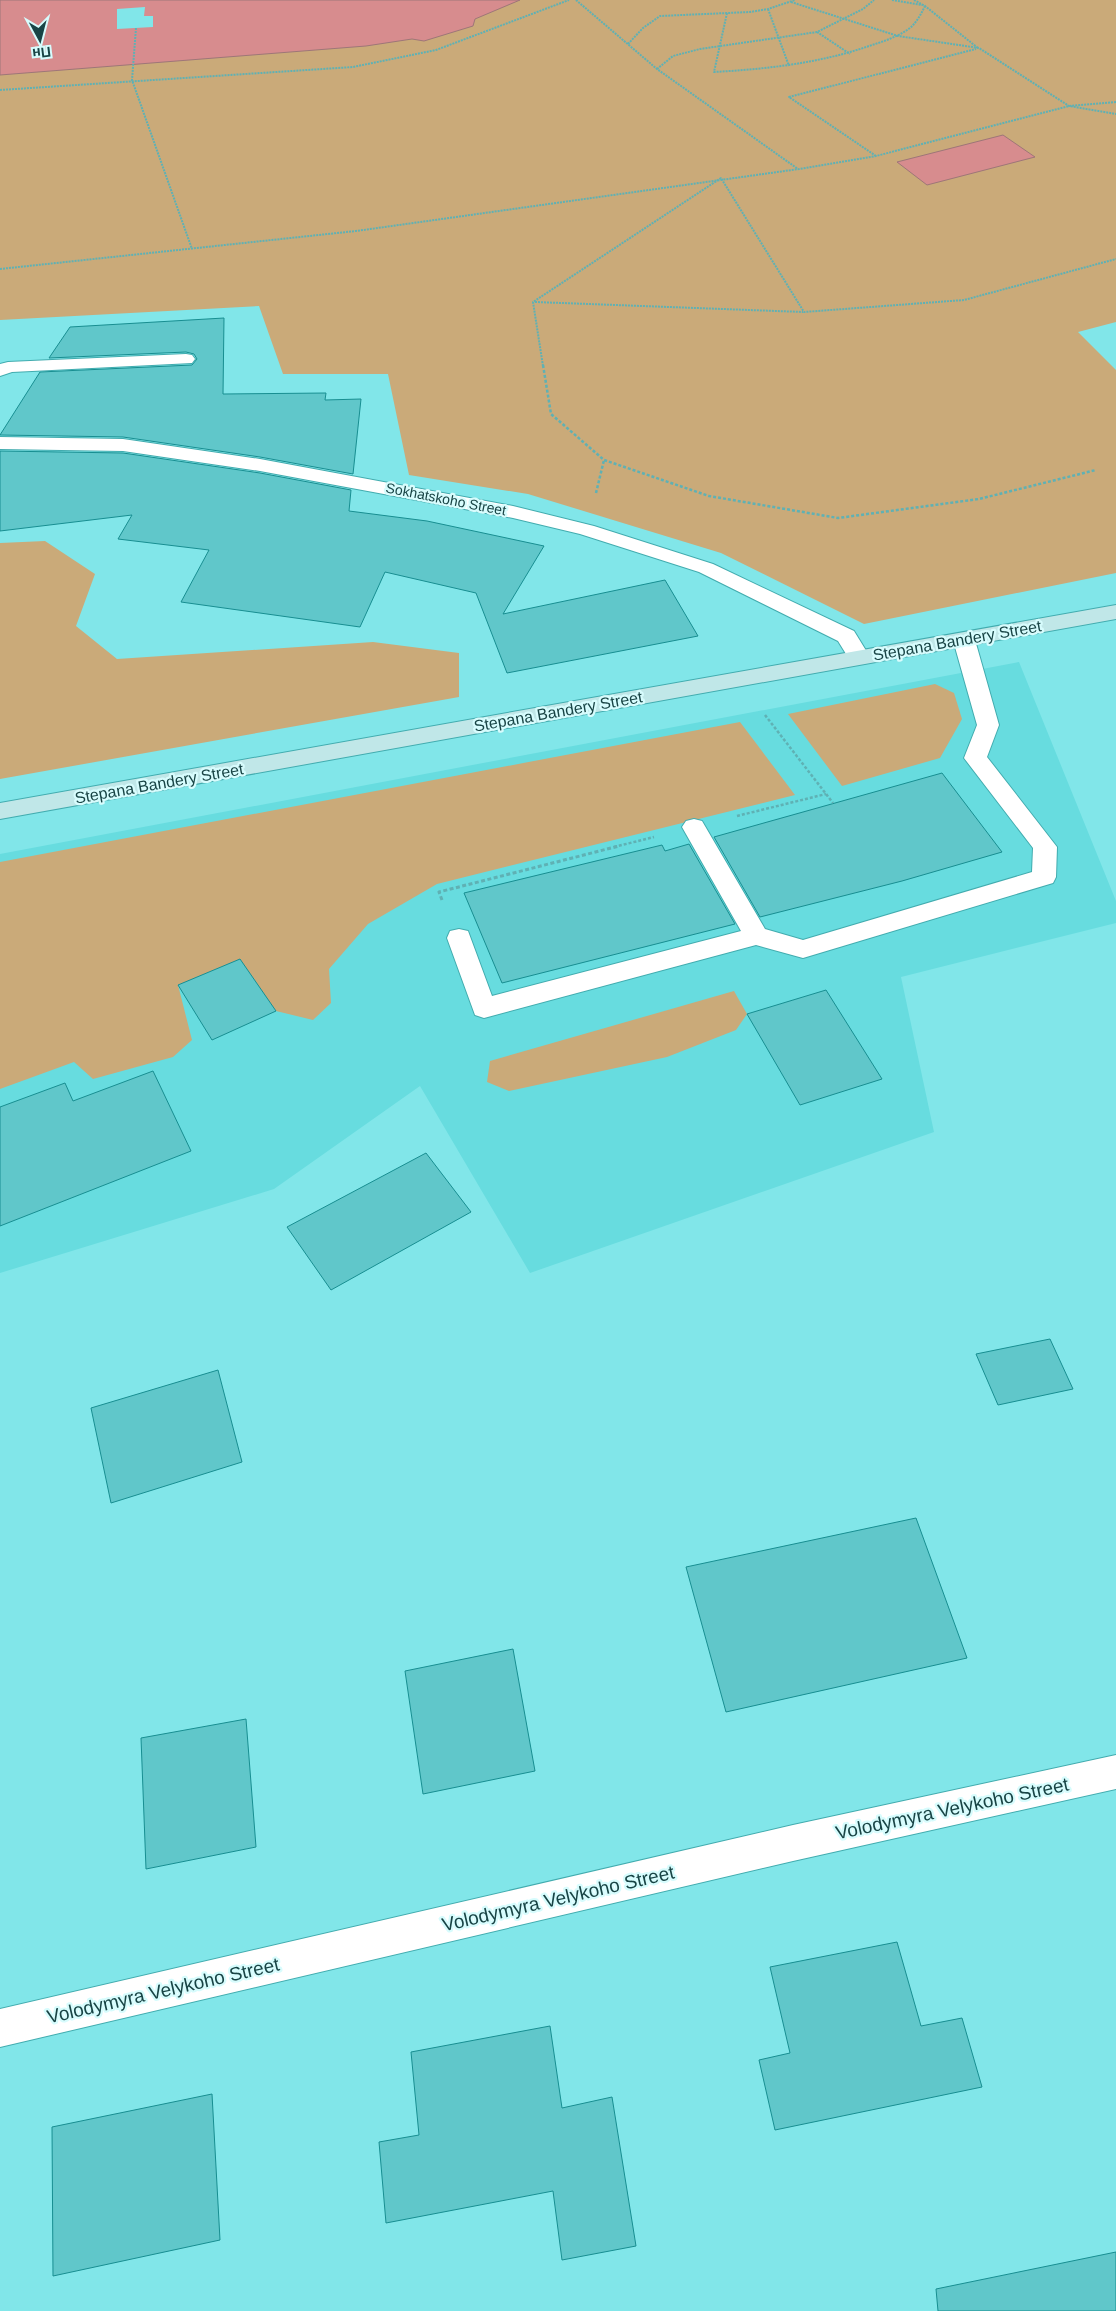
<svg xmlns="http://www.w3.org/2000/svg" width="1116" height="2311" font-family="Helvetica,sans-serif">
  <rect width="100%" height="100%" fill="#81e6e9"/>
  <polygon fill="#67dcdf" points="1019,662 1116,901 1116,923 901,977 934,1132 530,1273 420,1086 274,1189 0,1273 0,854"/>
  <g fill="#caaa79">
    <polygon points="0,0 1116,0 1116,322 1078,332 1116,370 1116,573 864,624 721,553 528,494 409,475 388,374 283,374 259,306 0,320"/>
    <polygon points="45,541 95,574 76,626 117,659 373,642 459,653 459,697 0,779 0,543"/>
    <polygon points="935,684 954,693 962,719 940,758 842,786 788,714"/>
    <polygon points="740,722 795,795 437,884 368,924 329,969 331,1003 313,1020 276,1011 240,959 178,985 192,1040 173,1057 93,1079 74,1062 0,1089 0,862"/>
    <polygon points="734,991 747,1014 736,1030 667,1057 509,1091 487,1082 490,1061"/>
  </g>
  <g fill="#d78c8e" stroke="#9e7678">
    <polygon points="0,0 520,0 475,19 473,26 424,41 412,39 366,46 0,75"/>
    <polygon points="1003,135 1035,157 927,185 897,162"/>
  </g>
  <polygon fill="#81e6e9" points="145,7 144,16 153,16 153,27 117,29 117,9"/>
  <g fill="#60c7ca" stroke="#188e91">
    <polygon points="224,318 223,394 326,393 325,400 361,399 353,474 260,457 123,437 0,435 40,372 192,365 197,359 194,354 186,352 49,358 70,327"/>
    <polygon points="0,451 123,453 260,473 351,490 349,511 427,521 544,546 503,614 665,580 698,636 507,673 476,593 385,572 360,627 181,602 209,550 118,539 132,515 0,531"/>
    <polygon points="942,773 1002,852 902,881 760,917 714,837"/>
    <polygon points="689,844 735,924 502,983 464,893 662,845 665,851"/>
    <polygon points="240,959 276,1011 212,1040 178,985"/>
    <polygon points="826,990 882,1079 800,1105 747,1014"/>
    <polygon points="153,1071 191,1151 0,1226 0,1107 65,1083 73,1101"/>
    <polygon points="426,1153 471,1212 331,1290 287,1227"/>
    <polygon points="1050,1339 1073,1389 998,1405 976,1354"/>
    <polygon points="218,1370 242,1462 111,1503 91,1408"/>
    <polygon points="916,1518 967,1658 726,1712 686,1567"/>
    <polygon points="513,1649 535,1771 423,1794 405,1671"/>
    <polygon points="246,1719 256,1847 146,1869 141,1738"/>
    <polygon points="897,1942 921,2026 962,2018 982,2087 775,2130 759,2060 790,2053 770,1967"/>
    <polygon points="550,2026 562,2108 612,2097 636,2246 562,2260 553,2191 386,2223 379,2142 419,2135 411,2052"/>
    <polygon points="212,2094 220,2240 53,2276 52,2127"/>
    <polygon points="1116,2252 1116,2311 938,2311 936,2289"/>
  </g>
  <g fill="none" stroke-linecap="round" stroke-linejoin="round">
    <defs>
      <g id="lane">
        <polygon points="186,354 192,355 195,359 192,363 12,372 0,376 0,364 8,362"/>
        <polygon points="964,633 972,635 975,640 999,725 987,757 1057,847 1056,877 1053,883 803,958 756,945 484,1018 475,1015 447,938 450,931 459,929 468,931 492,996 741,931 682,827 686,821 694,819 702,821 765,929 803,940 1032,872 1033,848 964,758 977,725 953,640 956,635"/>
      </g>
      <g id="street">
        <polygon points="0,437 123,439 260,459 513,506 594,526 713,564 854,631 870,657 867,662 859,664 851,662 838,641 699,572 580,534 513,518 260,471 123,451 0,449"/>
        <polygon points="1116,1755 1116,1789 793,1861 0,2047 0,2009 793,1825"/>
      </g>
      <polygon id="secondary" points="1116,605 1116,619 0,819 0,803"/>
    </defs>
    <use href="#lane" stroke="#42acaf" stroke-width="2"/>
    <use href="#street" stroke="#42acaf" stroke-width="2"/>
    <use href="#secondary" stroke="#42acaf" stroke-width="2"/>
    <g stroke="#5fb1b4" stroke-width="2" stroke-dasharray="2 1" stroke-linecap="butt">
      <polyline points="576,0 657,69 798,169"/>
      <polyline points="892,0 922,5"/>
      <polyline points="914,0 925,6 978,48"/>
      <polyline points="791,2 898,36 979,48 1069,106 1116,114"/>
      <polyline points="768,9 789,66"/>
      <path d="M727,13L714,72C768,69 821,63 872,45C885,41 899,36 910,28C917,22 921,14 925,6"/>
      <polyline points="136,28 132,80 192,249"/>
      <polyline points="817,32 850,54"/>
      <polyline points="628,44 643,28 660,16 750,12 768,9 795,0"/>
      <polyline points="657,69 673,56 700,49 817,32 863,9 874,0"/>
      <polyline points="0,90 353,67 436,50 569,0"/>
      <polyline points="876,156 789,97 976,49"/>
      <polyline points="0,269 356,231 799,169 876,156 1069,106 1116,102"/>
      <polyline points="535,302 803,312"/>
      <polyline points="543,366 533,302 721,178 804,312 964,300 1116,259"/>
    </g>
    <g stroke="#5fb1b4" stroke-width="2.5" stroke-dasharray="3 2" stroke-linecap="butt">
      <polyline points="543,365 551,414 604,460 709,496 838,518 979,499 1096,470"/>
      <polyline points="596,493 604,460"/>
      <polyline points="765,715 833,803"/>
      <polyline points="737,816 826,794"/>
      <polyline points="614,847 654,837"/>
    </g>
    <polyline stroke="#5fb1b4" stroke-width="3" stroke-dasharray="4 2.5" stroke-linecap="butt" points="442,900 439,892 619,846"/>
    <use href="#lane" fill="#fff" fill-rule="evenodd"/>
    <use href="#street" fill="#fff" fill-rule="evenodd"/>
    <use href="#secondary" fill="#c0e7e8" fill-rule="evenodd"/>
  </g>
  <g text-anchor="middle" stroke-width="4.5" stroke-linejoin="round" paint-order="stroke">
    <g font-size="14" fill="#184445" stroke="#d7fcfd">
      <text transform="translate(446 499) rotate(11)" y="5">Sokhatskoho Street</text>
    </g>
    <g font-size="16" fill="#184445" stroke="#d7fcfd">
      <text transform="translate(957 640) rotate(-10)" y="6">Stepana Bandery Street</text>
      <text transform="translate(558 711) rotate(-10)" y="6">Stepana Bandery Street</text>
      <text transform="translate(159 783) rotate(-10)" y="6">Stepana Bandery Street</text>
    </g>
    <g font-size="19" fill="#184445" stroke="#d7fcfd">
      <text transform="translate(952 1808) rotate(-12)" y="7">Volodymyra Velykoho Street</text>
      <text transform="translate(558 1898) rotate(-13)" y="7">Volodymyra Velykoho Street</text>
      <text transform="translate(163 1990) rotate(-13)" y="7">Volodymyra Velykoho Street</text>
    </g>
  </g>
  <g transform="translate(40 40) rotate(173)" stroke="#d7fcfd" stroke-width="4" paint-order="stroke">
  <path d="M0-4L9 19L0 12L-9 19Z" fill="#184445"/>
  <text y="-8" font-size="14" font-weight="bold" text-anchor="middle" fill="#184445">Пн</text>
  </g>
</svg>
